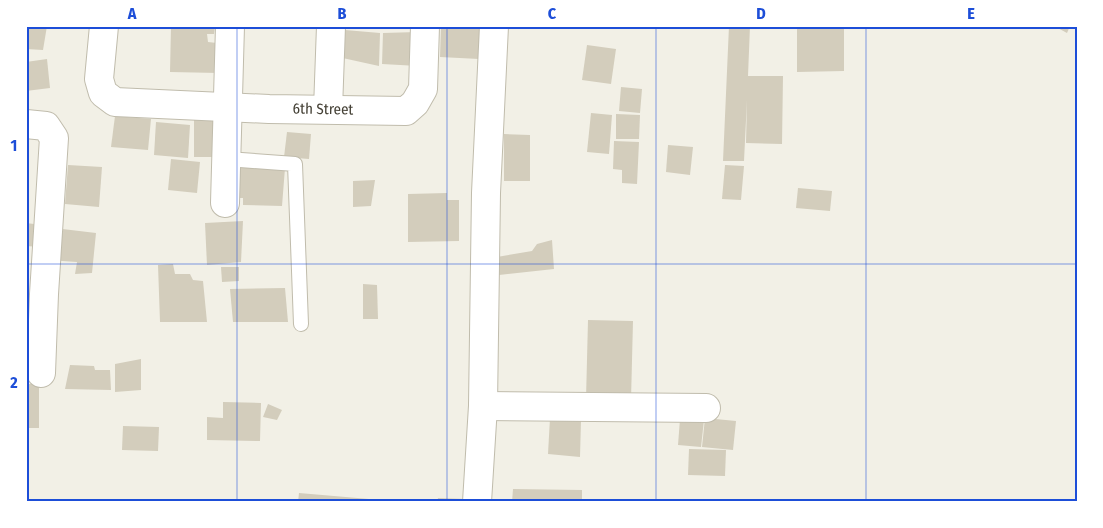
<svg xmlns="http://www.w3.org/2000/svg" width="1103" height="528" font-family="'Fira Sans Condensed',sans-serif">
  <rect width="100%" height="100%" fill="#f2f0e6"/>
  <g fill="#d3cdbc">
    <polygon points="26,26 47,26 43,50 26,49"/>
    <polygon points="171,26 215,26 214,34 207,34 208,42 217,43 219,73 170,72"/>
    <polygon points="441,26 480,26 479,59 440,57"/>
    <polygon points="729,26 750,26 748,76 783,76 782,144 746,143 747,100 744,161 723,161"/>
    <polygon points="797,26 844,26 844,71 797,72"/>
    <polygon points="1054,26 1070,26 1067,33"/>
    <polygon points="345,30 380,33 379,66 338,57"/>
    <polygon points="417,32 418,66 382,64 383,33"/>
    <polygon points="587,45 616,49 611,84 582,80"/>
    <polygon points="47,59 50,88 26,91 26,62"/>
    <polygon points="621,87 642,89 640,113 619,111"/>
    <polygon points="591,113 612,115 609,154 587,152"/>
    <polygon points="616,114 640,115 639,139 616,139"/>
    <polygon points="115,116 151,119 148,150 111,147"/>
    <polygon points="194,118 221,119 218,157 194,157"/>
    <polygon points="156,122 190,125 188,158 154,155"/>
    <polygon points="287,132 311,134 309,159 284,157"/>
    <polygon points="504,134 530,135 530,181 504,181"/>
    <polygon points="614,141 639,142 637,184 622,183 622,170 613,169"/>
    <polygon points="668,145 693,147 690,175 666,172"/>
    <polygon points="171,159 200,162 197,193 168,190"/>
    <polygon points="68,165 102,167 99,207 65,204"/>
    <polygon points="725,165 744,166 741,200 722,199"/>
    <polygon points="239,166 285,168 282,206 243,205 243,198 238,198"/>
    <polygon points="375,180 371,206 353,207 353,181"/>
    <polygon points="798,188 832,191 830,211 796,208"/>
    <polygon points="447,193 447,200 459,200 459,241 408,242 408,194"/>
    <polygon points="243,221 241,262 207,265 205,223"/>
    <polygon points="26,223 42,225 40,247 26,246"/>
    <polygon points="54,228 96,233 92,273 75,274 77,262 48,260"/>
    <polygon points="552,240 554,269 499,275 497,257 532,251 537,244"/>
    <polygon points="173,264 175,274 190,274 193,280 203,281 207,322 160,322 158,265"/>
    <polygon points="221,267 239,267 239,281 222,282"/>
    <polygon points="363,284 377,285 378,319 363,319"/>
    <polygon points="285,288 288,322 233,322 230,289"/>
    <polygon points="588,320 633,321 631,400 586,399"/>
    <polygon points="141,359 141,390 115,392 115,364"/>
    <polygon points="70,365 94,366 95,370 110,370 111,390 65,389"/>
    <rect x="26" y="384" width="13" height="44"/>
    <polygon points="223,402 261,403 260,441 207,440 207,417 223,418"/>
    <polygon points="268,404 282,410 277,420 263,417"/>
    <polygon points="550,418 581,420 580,457 548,454"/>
    <polygon points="705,418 736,421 733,450 702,447"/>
    <polygon points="680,419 704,420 701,447 678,445"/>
    <polygon points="123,426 159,427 158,451 122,450"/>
    <polygon points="689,449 726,450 725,476 688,475"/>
    <polygon points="513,489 582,490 582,502 512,502"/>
    <polygon points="299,493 369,499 369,502 298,502"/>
    <polygon points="438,498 467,499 466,502 437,502"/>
  </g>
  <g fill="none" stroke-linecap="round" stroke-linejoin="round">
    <defs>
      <polyline id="service" points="227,159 295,164 301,324"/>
      <g id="minor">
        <polyline points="104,26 99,79 103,93 115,102 269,109 406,111 415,103 423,89 425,26"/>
        <polyline points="328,109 331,26"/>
        <polyline points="26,124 46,126 54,138 44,294 41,373"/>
        <polyline points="225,203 230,26"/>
        <polyline points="483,406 706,408"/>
        <polyline points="477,502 483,406 486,193 494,26"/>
      </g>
    </defs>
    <use href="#service" stroke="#c0bcac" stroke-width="16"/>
    <use href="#minor" stroke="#c0bcac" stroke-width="30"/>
    <use href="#service" stroke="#fff" stroke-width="14"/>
    <use href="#minor" stroke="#fff" stroke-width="28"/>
  </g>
  <path fill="none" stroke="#1d4ed8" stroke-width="1" stroke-opacity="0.55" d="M237,26V502M447,26V502M656,26V502M866,26V502M26,264H1077"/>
  <g text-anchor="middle" stroke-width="4" stroke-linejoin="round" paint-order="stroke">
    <g font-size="15" fill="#454136" stroke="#fff">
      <text transform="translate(323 109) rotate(1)" y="5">6th Street</text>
    </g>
  </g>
  <rect width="1103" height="528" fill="none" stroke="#ffffff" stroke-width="55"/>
  <rect x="28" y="28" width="1048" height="472" fill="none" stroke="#1d4ed8" stroke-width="2"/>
  <g font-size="16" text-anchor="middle" font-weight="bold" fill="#1d4ed8">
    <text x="132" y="19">A</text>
    <text x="342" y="19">B</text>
    <text x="552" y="19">C</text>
    <text x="761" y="19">D</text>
    <text x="971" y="19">E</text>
    <text x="14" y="151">1</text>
    <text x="14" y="388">2</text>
  </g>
</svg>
